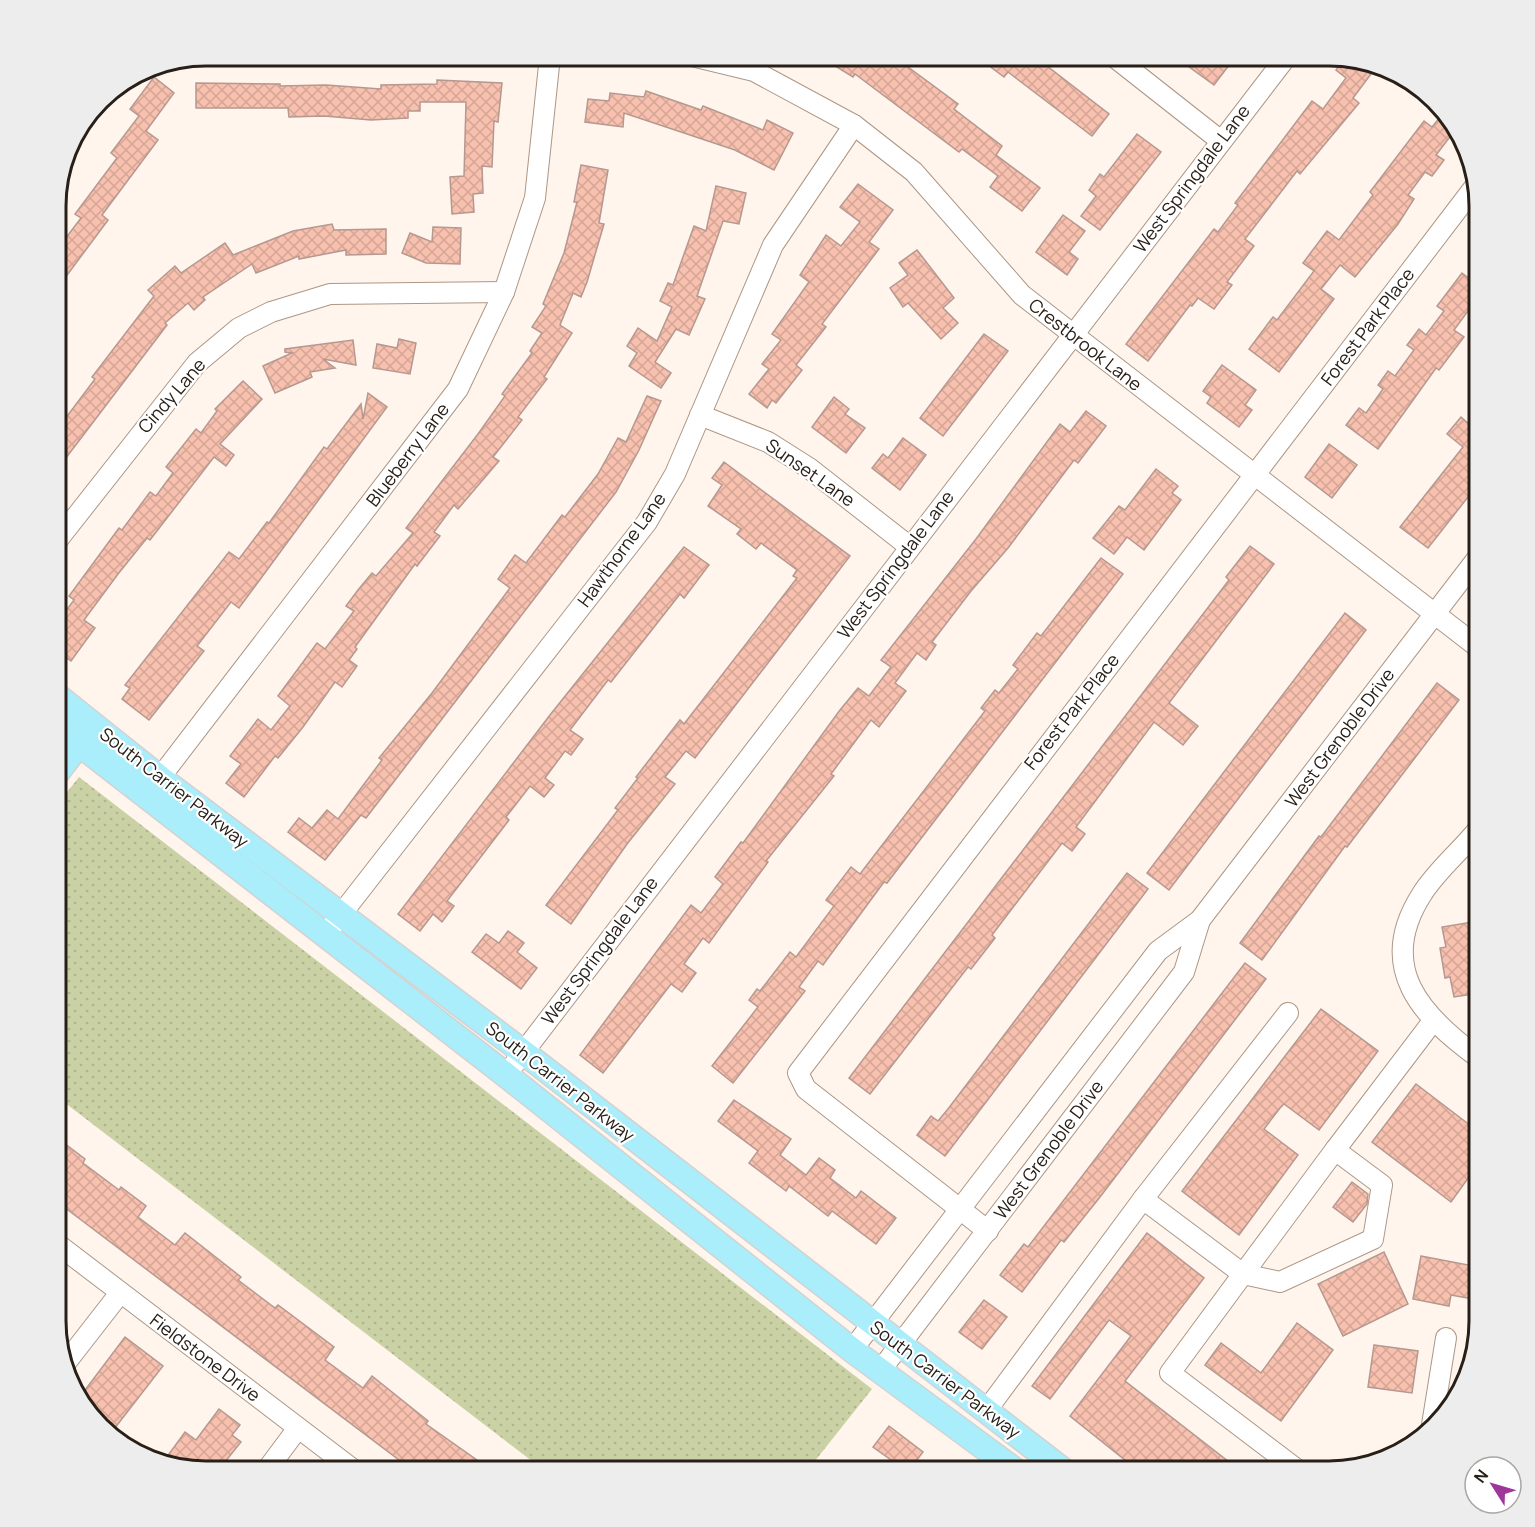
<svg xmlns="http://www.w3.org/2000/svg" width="1535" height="1527" font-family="Manrope,sans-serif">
  <defs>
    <pattern id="grass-dots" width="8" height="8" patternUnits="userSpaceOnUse" patternTransform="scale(1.5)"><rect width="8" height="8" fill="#cad2a5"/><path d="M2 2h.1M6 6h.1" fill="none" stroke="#aeb48d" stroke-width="1.8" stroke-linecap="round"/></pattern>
    <pattern id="building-cross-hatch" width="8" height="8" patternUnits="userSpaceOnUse" patternTransform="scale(1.5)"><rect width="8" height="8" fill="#f8c0ae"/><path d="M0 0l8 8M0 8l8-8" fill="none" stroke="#d5a595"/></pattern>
  </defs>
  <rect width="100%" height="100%" fill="#fff5ed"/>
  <polygon fill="url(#grass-dots)" points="79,777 872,1389 807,1471 545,1471 56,1096 56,806"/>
  <g fill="url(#building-cross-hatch)" stroke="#b5988f" stroke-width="1.5">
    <polygon points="819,56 893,56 958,104 954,109 1002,146 996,155 1040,188 1022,211 990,187 998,176 962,149 959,152 855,74 853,77"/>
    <polygon points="976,56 1034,56 1109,114 1092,136 1008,72 1004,77"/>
    <polygon points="1174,56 1236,56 1214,85"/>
    <polygon points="1345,57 1377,66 1353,98 1359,103 1300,174 1297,171 1245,239 1254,246 1227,282 1232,285 1214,309 1198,298 1192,306 1190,305 1148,361 1126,344 1214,229 1218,232 1238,205 1235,203 1312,101 1323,109 1346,78 1336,70"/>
    <polygon points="154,77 174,93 146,131 158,140 102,215 108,220 56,290 56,251 81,218 75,214 117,158 111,153 139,116 130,109"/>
    <polygon points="437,80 502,83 498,122 494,121 492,167 482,166 483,193 473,194 474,212 452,214 450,177 464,176 466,102 420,102 420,111 408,111 408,118 371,120 324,116 289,117 288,108 196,108 196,83 280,84 280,86 326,85 381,89 381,85 437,84"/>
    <polygon points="646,91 701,110 703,106 763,130 767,120 793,133 774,170 735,150 624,113 623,127 585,122 588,99 609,101 610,93 644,97"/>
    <polygon points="1445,111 1456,129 1436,155 1444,160 1432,176 1425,172 1408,195 1414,199 1398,224 1355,277 1340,265 1321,289 1334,299 1279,372 1249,349 1273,317 1277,320 1314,271 1303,263 1327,231 1339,240 1373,195 1370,192 1424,121 1432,127"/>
    <polygon points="1137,134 1161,152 1100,230 1081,216 1096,196 1089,190 1100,174 1104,177"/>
    <polygon points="581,165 608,170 599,223 604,224 587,282 581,297 573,293 560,325 572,333 544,377 547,379 518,417 522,420 493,457 499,461 458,509 454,505 434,532 440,536 417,566 415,564 355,647 357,649 349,660 357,666 342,687 335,682 303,727 278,758 275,756 244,797 226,783 241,764 230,756 258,719 271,730 290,706 278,696 317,643 325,649 354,611 346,606 358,590 372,573 376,576 413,533 406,528 478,434 505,396 502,394 532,353 530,351 542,333 532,327 546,306 543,304 564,253 577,202 574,202"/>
    <polygon points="858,184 893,210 869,242 879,249 822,324 826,327 796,365 802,370 776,403 772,400 767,408 749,394 769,369 762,364 781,340 772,334 809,282 800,275 826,235 841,246 860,222 840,207"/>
    <polygon points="716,186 746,193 739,224 723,221 697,296 705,299 689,335 676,329 655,362 671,373 661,388 629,366 637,353 627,346 638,328 657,341 672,307 660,301 668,283 673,285 694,226 706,231"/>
    <polygon points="1063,215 1085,231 1069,252 1078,259 1067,275 1036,252"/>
    <polygon points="332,224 334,230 386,229 386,254 346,255 346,250 299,259 299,256 256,273 252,264 203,297 205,300 194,310 188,303 165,323 167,325 56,471 56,419 62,423 95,379 92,377 154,296 148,290 175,266 181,273 225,243 233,255 293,231"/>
    <polygon points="433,227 461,228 460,264 426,263 402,253 410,233 432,242"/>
    <polygon points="917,250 954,298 943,308 958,323 941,339 908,303 903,307 890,288 908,275 899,263"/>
    <polygon points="1462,273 1479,286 1479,296 1454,330 1464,337 1439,370 1436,368 1378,449 1346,425 1359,408 1366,413 1383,389 1378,385 1388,371 1395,376 1414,350 1407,345 1419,329 1426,335 1444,311 1437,306"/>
    <polygon points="984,334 1008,351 943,436 920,418"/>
    <polygon points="399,339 416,343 410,374 373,368 377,344 397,348"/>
    <polygon points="353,340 356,365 323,359 335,368 310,372 312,377 275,393 263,366 292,353 285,352 285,349"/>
    <polygon points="1222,365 1256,390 1245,405 1252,410 1239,427 1207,403 1211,397 1203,391"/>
    <polygon points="243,381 262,399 220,444 234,455 226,466 214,457 150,540 147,538 118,574 84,620 95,628 71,661 56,650 56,624 74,600 69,596 119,528 122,530 150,492 156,496 173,473 166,467 196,429 201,433 217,411 215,409"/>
    <polygon points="368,393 387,407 239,608 231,602 197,646 204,651 149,720 122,699 130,688 125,685 229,552 239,559 267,522 269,523 324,447 327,449 361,404 363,419"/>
    <polygon points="647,396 661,401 639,450 616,492 366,818 361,815 325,860 288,832 299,818 312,828 327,810 338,819 382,760 379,758 432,693 510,588 498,579 515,555 526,563 562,515 565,517 598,474 618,438 626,442"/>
    <polygon points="834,397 849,409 845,414 865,428 846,453 812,427"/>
    <polygon points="1086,411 1106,426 1078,463 1074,460 1008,548 971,591 932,642 936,645 926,660 917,653 895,683 906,691 879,727 871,720 831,774 834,776 766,861 768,862 709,943 703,938 684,964 696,973 682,992 671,984 603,1073 580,1055 691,905 701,913 723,884 715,877 741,842 743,843 840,710 858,688 869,696 891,667 881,660 976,539 1060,424 1070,432"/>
    <polygon points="1479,413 1479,457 1471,468 1479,474 1479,483 1428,548 1400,527 1463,447 1447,434 1461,417 1470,425"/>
    <polygon points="903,438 926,455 900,490 872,468 883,454 888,458"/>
    <polygon points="1329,444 1357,465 1332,498 1305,477"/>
    <polygon points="724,462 850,556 695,758 686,751 665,777 675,784 627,844 571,924 546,905 618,810 615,808 638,778 636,777 680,720 684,724 797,578 793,576 797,570 761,543 756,549 737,534 741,529 708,506 722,485 712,478"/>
    <polygon points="1156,469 1178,486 1172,493 1181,500 1144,550 1127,537 1114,554 1093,538 1119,506 1125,510"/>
    <polygon points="1250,546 1274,564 1169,703 1198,726 1183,745 1154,722 1076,827 1085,834 1072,851 1062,843 992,935 995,938 971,969 968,967 870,1094 849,1078 1229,580 1226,577"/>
    <polygon points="684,547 709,565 684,598 680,594 611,682 608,680 570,730 583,739 571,755 565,751 545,778 554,785 544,797 530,786 506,817 509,820 447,901 454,906 442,922 433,914 420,931 398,914 550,715"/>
    <polygon points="1101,558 1123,574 887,883 884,882 823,965 818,961 799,987 805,991 733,1083 712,1066 758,1007 749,1000 757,989 760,991 790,952 796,957 834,906 826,900 851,867 860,874 985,711 981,708 995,690 999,693 1018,669 1013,665 1037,633 1041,636"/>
    <polygon points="1345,613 1366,630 1169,890 1147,873"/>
    <polygon points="1437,683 1459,700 1347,847 1345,846 1262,960 1240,943 1319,836 1321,837"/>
    <polygon points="1127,873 1148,889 945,1156 917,1135 931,1116 938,1121 948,1109"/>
    <polygon points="1479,921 1479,993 1454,997 1450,977 1445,978 1440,948 1446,947 1442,927"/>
    <polygon points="508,931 524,943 517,952 537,968 521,989 472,952 486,934 499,943"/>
    <polygon points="1245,963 1266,979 1100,1197 1064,1242 1061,1240 1022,1292 1000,1275 1024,1244 1028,1247"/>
    <polygon points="1321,1009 1378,1051 1319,1130 1284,1104 1280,1108 1264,1129 1298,1155 1239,1235 1182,1191"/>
    <polygon points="1416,1084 1479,1132 1479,1163 1451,1202 1372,1142"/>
    <polygon points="734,1100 791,1139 780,1155 806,1175 819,1158 835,1170 830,1178 856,1198 861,1191 896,1218 876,1244 832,1211 828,1216 789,1186 786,1191 749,1163 758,1151 718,1121"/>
    <polygon points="56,1137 85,1159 83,1163 119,1190 121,1187 146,1206 138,1217 175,1245 185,1233 241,1277 238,1280 275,1308 278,1305 334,1347 325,1360 363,1388 372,1376 428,1421 426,1424 494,1472 415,1472 56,1201"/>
    <polygon points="1352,1182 1368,1194 1367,1204 1353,1222 1333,1207"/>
    <polygon points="1147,1233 1204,1278 1125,1381 1242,1472 1140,1472 1070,1416 1131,1336 1109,1320 1050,1399 1032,1386"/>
    <polygon points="1384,1252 1408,1304 1343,1336 1318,1284"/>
    <polygon points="1421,1256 1479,1267 1479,1300 1451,1295 1449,1306 1413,1299"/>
    <polygon points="984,1300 1007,1317 982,1349 959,1332"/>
    <polygon points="1297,1323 1333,1350 1281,1421 1205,1365 1221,1343 1261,1373"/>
    <polygon points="125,1337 163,1366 111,1433 93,1421 79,1398"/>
    <polygon points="1374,1345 1418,1351 1412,1393 1368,1387"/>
    <polygon points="219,1409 240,1425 232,1435 241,1442 217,1472 176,1466 166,1458 185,1432 196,1440"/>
    <polygon points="889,1426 923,1452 908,1472 873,1447"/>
  </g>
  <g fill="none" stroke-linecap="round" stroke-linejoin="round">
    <defs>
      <g id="minor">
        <polyline points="692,56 754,71 854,125 914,172 1022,295 1479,648"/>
        <polyline points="1113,56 1221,141"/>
        <polyline points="700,415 768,442 809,468 910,547"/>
        <polyline points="56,542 197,363 239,328 271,312 330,294 504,292"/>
        <polyline points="152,788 458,389 504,292 535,198 550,56"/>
        <path d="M1479,828C1462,850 1437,870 1422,894C1375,967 1421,1016 1479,1058"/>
        <polyline points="325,935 647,522 675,474 773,245 854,125"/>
        <polyline points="506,1075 1287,56"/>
        <polygon points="1335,1150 1382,1185 1373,1239 1280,1282 1243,1274"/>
        <polyline points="1335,1150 1433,1021"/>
        <polyline points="1143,1199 1288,1013"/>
        <polyline points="988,1231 806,1089 798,1073 1476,185"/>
        <polyline points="56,1243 355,1471"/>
        <polyline points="852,1350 1158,951 1200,920 1479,556"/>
        <polyline points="64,1365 120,1293"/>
        <polyline points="880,1371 1184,972 1200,920"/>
        <polyline points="986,1411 1143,1199 1243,1274 1170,1373 1299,1471"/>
        <polyline points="1431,1431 1446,1338"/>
        <polyline points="266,1471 298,1428"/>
      </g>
      <g id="major">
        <polyline points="56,695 160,778 523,1052 1064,1471"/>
        <polyline points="56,726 506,1075 852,1350 1016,1471"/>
        <polyline points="56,774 88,732"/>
      </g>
    </defs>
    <use href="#minor" stroke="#ad9785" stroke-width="22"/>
    <use href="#major" stroke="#d4d2d1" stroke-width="27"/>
    <use href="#minor" stroke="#fff" stroke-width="20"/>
    <use href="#major" stroke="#aaedfb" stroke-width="24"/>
  </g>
  <g text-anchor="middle" stroke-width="4.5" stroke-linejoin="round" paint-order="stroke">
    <g font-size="18" fill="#282018" stroke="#fff">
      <text transform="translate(1192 179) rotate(-53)" y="6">West Springdale Lane</text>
      <text transform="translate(1368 327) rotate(-53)" y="6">Forest Park Place</text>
      <text transform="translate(1085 345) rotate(38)" y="6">Crestbrook Lane</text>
      <text transform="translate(172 396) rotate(-49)" y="6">Cindy Lane</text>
      <text transform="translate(408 455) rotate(-53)" y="6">Blueberry Lane</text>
      <text transform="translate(810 473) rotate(35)" y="6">Sunset Lane</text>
      <text transform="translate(622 550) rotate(-54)" y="6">Hawthorne Lane</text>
      <text transform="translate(896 565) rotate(-53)" y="6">West Springdale Lane</text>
      <text transform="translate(1072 712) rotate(-52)" y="6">Forest Park Place</text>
      <text transform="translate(1340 738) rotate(-53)" y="6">West Grenoble Drive</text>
      <text transform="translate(174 788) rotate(38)" y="6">South Carrier Parkway</text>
      <text transform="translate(600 951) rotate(-53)" y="6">West Springdale Lane</text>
      <text transform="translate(560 1082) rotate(38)" y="6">South Carrier Parkway</text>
      <text transform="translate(1049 1150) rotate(-53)" y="6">West Grenoble Drive</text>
      <text transform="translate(205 1358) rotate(37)" y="6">Fieldstone Drive</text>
      <text transform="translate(945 1380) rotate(37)" y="6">South Carrier Parkway</text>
    </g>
  </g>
  <path d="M0 0H1535V1527H0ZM206 66H1329A140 140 0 0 1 1469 206V1321A140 140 0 0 1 1329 1461H206A140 140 0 0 1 66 1321V206A140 140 0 0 1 206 66Z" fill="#eeeded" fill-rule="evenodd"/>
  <path fill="none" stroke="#282018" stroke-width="3" d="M206 66H1329A140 140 0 0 1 1469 206V1321A140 140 0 0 1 1329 1461H206A140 140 0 0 1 66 1321V206A140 140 0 0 1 206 66Z"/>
  <g transform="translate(1493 1485) rotate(307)"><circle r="28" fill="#ffffff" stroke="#a9a6a3" stroke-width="1.5"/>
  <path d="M0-4.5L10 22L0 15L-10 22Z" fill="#9f379a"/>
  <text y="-9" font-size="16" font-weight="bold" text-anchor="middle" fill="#282018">N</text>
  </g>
</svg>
